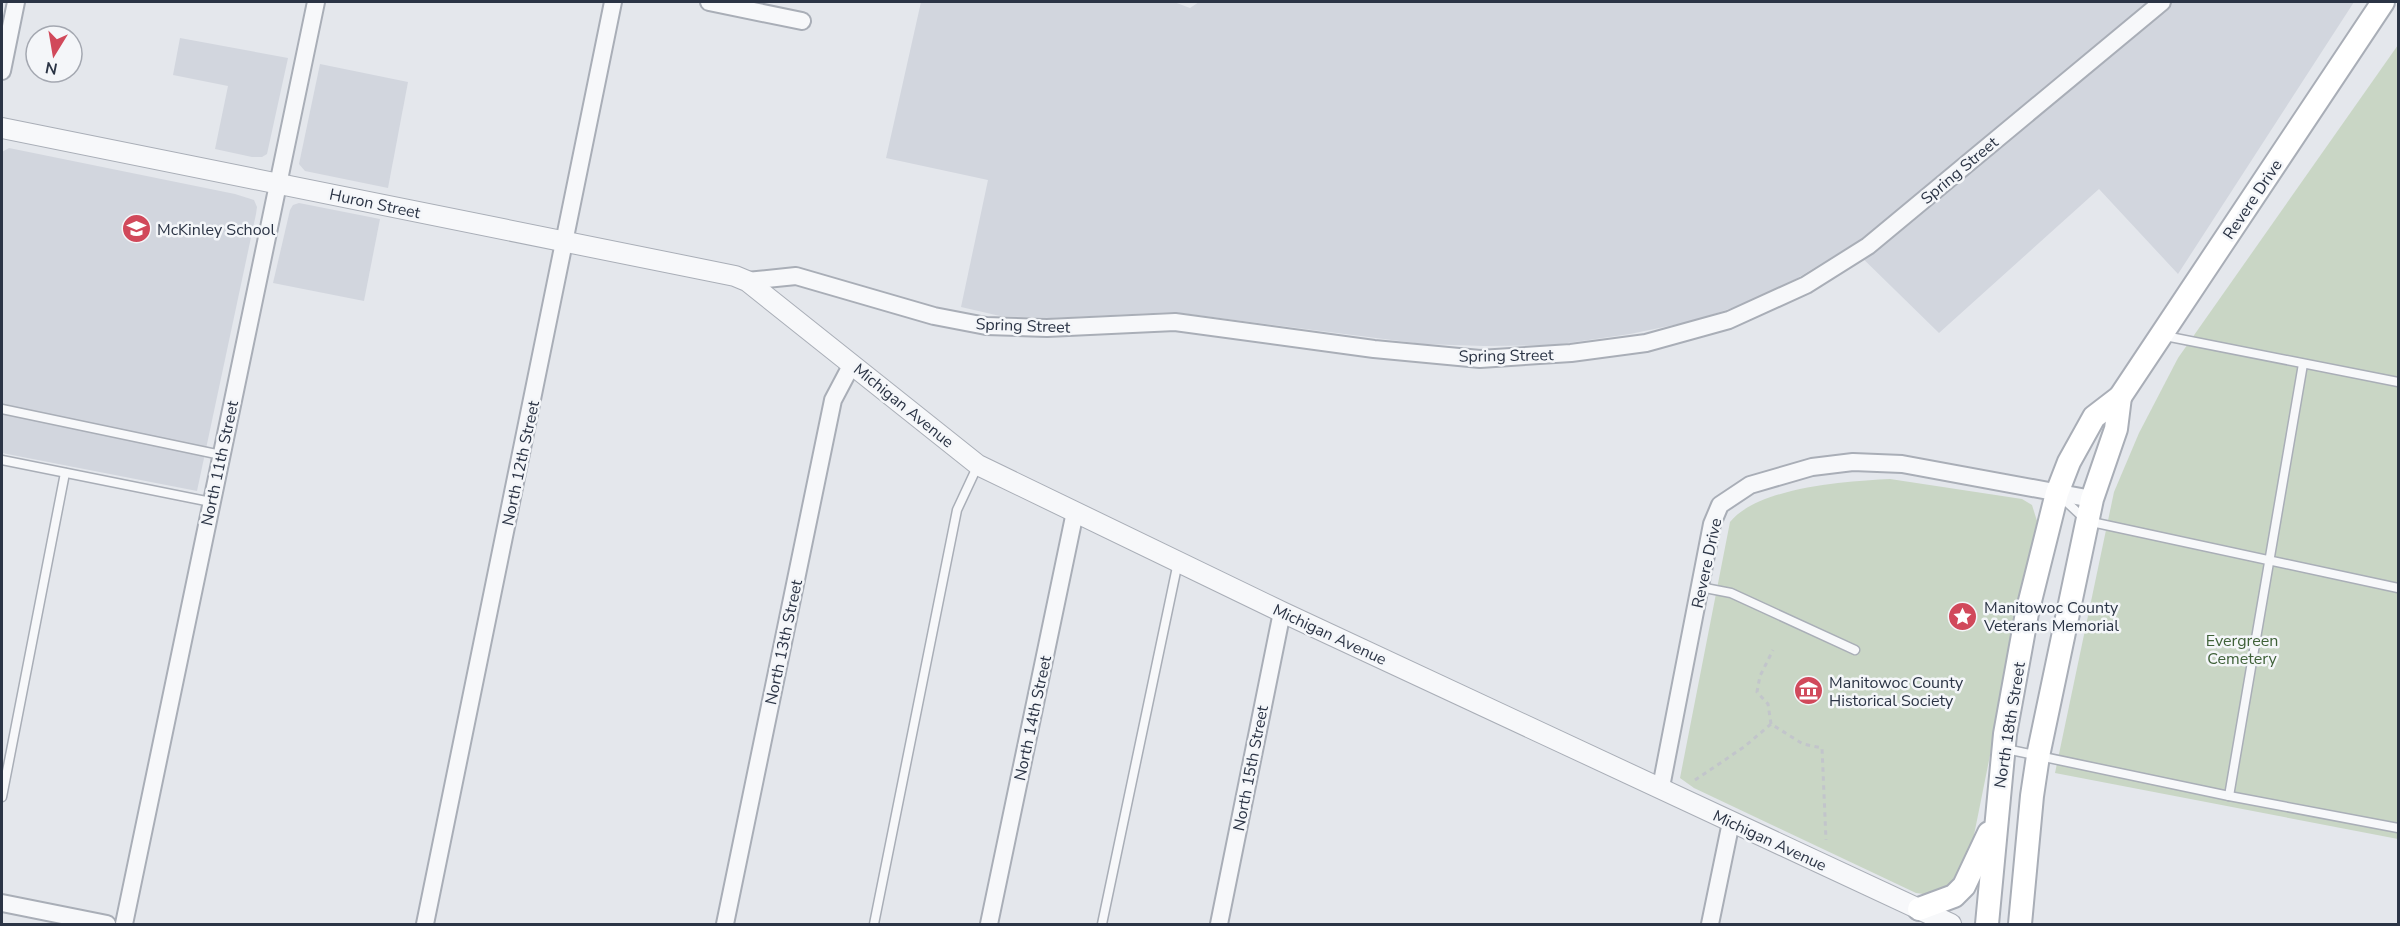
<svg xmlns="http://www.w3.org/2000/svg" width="2400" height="926" font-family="'Nunito Sans',sans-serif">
  <rect width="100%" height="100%" fill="#e4e7ec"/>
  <g fill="#d2d6de">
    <polygon points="921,2 1174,2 1190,8 1199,2 2354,2 2178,274 2099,189 1939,333 1850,246 1796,279 1747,303 1693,321 1630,334 1554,345 1484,346 1423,344 1173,312 1051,318 1000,316 961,307 988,180 886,158"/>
    <polygon points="180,38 288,58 267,154 262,157 252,157 215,149 228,86 173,75"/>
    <polygon points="320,64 408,82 388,188 305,171 299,164"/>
    <polygon points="9,148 235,194 254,200 257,207 256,214 197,491 2,453 2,152"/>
    <polygon points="299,203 380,219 364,301 273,283 290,210 293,205"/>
  </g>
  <g fill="#c9d6c5">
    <polygon points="2398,45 2398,839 2055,773 2114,492 2139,433 2178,358"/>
    <path d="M1890,479L2022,499L2032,505L2037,521L1969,860C1954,885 1949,899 1916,893L1694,788L1680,778L1730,522C1758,487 1848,481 1890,479Z"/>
  </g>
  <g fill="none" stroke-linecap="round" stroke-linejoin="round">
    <defs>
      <g id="service">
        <polyline points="2165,336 2398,382"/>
        <polyline points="2,409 221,455"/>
        <polyline points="2,460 211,502"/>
        <polyline points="2059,495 2087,521 2398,588"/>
        <polyline points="1700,587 1731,593 1855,650"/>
        <polyline points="2006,749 2229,796 2398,828"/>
        <polyline points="2229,796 2303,364"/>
        <polyline points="2,797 65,473"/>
        <polyline points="874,924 957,510 978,465"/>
        <polyline points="1102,924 1178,562"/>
      </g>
      <g id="minor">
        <polyline points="709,2 802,21"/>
        <polyline points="2,71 16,2"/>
        <polyline points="747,281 796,276 934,316 986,326 1047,328 1175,322 1374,349 1480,359 1571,353 1646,343 1729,320 1806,285 1868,246 2162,2"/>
        <polyline points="1661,787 1712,524 1720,505 1750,485 1812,467 1853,462 1902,464 2092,499"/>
        <polyline points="2,903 107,924"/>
        <polyline points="124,924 316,2"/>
        <polyline points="425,924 613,2"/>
        <polyline points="725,924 833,400 852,364"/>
        <polyline points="989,924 1075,512"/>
        <polyline points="1219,924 1282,612"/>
        <polyline points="1710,924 1731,822"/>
      </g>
      <polyline id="tertiary" points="2,128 735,276 747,281 978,465 1282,612 1951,924"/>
      <g id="secondary">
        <polyline points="1919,909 1954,896 1964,886 1989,833"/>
        <polyline points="1987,924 2005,734 2027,613 2057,493 2069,462 2094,417 2120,397 2383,2"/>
        <polyline points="2020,924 2032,796 2038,756 2092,499 2116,429 2120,397"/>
      </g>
    </defs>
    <use href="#service" stroke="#a9aeb7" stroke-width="11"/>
    <use href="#minor" stroke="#a9aeb7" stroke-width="20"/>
    <use href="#tertiary" stroke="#a9aeb7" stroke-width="22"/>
    <use href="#secondary" stroke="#a9aeb7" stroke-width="26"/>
    <g stroke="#c2c5cb" stroke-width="3" stroke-dasharray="4.5 4.5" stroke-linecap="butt">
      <polyline points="1771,724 1768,704 1757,692 1760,676 1773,650"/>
      <polyline points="1695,780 1744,747 1771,724 1803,744 1822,748 1826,840"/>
    </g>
    <use href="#service" stroke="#f7f8fa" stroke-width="8"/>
    <use href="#minor" stroke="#f7f8fa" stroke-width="16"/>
    <use href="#tertiary" stroke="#f7f8fa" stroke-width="20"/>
    <use href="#secondary" stroke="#fff" stroke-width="22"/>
  </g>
  <defs>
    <symbol id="school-disc" viewBox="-11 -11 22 22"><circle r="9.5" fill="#d1495b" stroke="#f4f6f9"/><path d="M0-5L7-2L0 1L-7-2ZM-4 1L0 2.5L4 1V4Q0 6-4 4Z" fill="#fff"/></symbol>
    <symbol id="sight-disc" viewBox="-11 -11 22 22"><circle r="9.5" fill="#d1495b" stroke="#f4f6f9"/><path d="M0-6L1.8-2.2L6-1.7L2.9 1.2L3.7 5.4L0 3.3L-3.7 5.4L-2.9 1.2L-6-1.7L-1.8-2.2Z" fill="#fff"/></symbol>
    <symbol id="museum-disc" viewBox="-11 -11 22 22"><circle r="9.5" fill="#d1495b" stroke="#f4f6f9"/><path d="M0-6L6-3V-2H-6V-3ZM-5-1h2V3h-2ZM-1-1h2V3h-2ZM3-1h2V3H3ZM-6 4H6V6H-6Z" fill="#fff"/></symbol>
  </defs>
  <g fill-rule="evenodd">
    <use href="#school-disc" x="120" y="212" width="33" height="33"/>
    <use href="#sight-disc" x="1946" y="600" width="33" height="33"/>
    <use href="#museum-disc" x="1792" y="674" width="33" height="33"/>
  </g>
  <g text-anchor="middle" stroke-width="5" stroke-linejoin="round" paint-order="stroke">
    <g font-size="16" fill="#2b3445" stroke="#f4f6f9">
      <text transform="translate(1959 170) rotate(-40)" y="6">Spring Street</text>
      <text transform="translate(2252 199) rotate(-56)" y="6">Revere Drive</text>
      <text transform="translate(375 203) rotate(12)" y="6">Huron Street</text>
      <text transform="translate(1023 325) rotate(2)" y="6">Spring Street</text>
      <text transform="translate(1506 355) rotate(-1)" y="6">Spring Street</text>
      <text transform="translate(904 405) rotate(39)" y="6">Michigan Avenue</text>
      <text transform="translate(219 463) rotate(-78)" y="6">North 11th Street</text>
      <text transform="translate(520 463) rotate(-78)" y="6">North 12th Street</text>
      <text transform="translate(1706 563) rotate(-78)" y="6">Revere Drive</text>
      <text transform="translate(1330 634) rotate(25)" y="6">Michigan Avenue</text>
      <text transform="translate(783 642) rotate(-78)" y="6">North 13th Street</text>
      <text transform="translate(1032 718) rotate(-78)" y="6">North 14th Street</text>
      <text transform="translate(2009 725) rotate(-81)" y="6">North 18th Street</text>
      <text transform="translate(1250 768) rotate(-79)" y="6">North 15th Street</text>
      <text transform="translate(1770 840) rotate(25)" y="6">Michigan Avenue</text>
    </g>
    <g font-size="16" fill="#2b3445" stroke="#f4f6f9" text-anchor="start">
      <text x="157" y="235">McKinley School</text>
      <text x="1984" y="613">Manitowoc County<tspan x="1984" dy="18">Veterans Memorial</tspan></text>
      <text x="1829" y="688">Manitowoc County<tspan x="1829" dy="18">Historical Society</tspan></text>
    </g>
    <g font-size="16" fill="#3f6138" stroke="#f4f6f9">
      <text x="2242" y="646">Evergreen<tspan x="2242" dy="18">Cemetery</tspan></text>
    </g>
  </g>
  <rect width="2400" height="926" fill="none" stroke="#2b3445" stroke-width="6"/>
  <g transform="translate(54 54) rotate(191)"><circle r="28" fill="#f4f6f9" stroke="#a4a8b1" stroke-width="1.5"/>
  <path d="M0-4.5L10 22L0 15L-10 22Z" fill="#d1495b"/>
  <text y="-9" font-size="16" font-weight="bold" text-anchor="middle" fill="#2b3445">N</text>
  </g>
</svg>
